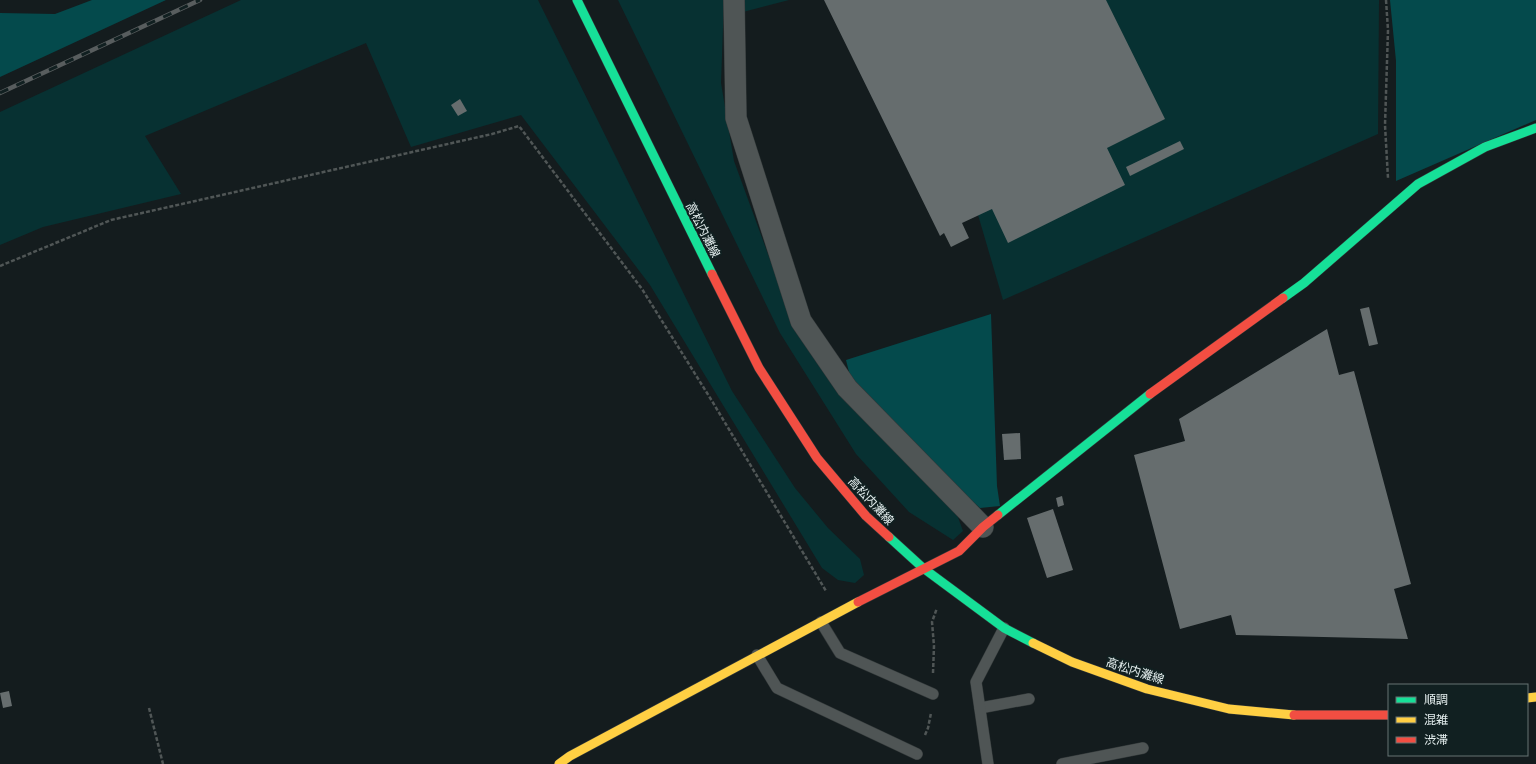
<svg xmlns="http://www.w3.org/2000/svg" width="1536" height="764" font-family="'Roboto Serif','Noto Sans JP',serif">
  <rect width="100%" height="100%" fill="#141c1e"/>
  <g fill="#073132">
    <polygon points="241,0 538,0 732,391 795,488 828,528 860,559 864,575 855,583 838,580 822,568 650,285 521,115 411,147 366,43 145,136 181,194 43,227 0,245 0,112"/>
    <polygon points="618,0 724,0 721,83 734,161 784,298 955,509 963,531 953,540 909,512 856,454 780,333"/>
    <polygon points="744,0 789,0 743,12"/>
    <polygon points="915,0 1379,0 1378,134 1003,300"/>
  </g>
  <g fill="#044a4c">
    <polygon points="92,0 166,0 0,77 0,13 55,14"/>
    <polygon points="1390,0 1536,0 1536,120 1396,181 1396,61"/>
    <polygon points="991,314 997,486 1000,506 980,508 919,454 853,388 846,360"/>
  </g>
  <g fill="#666d6e">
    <polygon points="824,0 1106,0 1165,119 1107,148 1125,185 1008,243 992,209 962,223 969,238 951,247 944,233 940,236"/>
    <polygon points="460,99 467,111 458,116 451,105"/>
    <polygon points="1180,141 1184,149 1130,176 1126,167"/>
    <polygon points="1369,307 1378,344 1369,346 1360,309"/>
    <polygon points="1327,329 1339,375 1354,371 1411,584 1394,589 1408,639 1236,635 1231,615 1180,629 1134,455 1185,441 1179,419"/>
    <polygon points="1020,433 1021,459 1004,460 1002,434"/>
    <polygon points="1062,496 1064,505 1058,507 1056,498"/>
    <polygon points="1053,509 1073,570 1047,578 1027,518"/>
    <polygon points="9,691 12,706 3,708 0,693"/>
  </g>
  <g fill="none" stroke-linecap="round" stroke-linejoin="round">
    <defs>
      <g id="lane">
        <polyline points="821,622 840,653 933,694"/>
        <polyline points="757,655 777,688 917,754"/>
        <polyline points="980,708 1029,699"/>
        <polyline points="988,764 976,682 1004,628"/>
        <polyline points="1062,764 1143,748"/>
      </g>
      <polyline id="street" points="734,0 736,118 801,321 847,388 983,527"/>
      <g id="fast">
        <polyline points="577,0 712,274"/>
        <polyline points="1283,298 1304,283 1418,184 1485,147 1536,128"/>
        <polyline points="998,515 1150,394"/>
        <polyline points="889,537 923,568 1004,628 1033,643"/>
      </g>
      <g id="slow">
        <polyline points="1033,643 1072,662 1147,689 1229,709 1294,715"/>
        <polyline points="1527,698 1536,697"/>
        <polyline points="559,764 570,756 858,602"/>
      </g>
      <g id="jam">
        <polyline points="712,274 759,368 817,458 866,516 889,537"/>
        <polyline points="1150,394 1283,298"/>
        <polyline points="858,602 959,551 983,527 998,515"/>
        <polyline points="1294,715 1389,715"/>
      </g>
    </defs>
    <use href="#lane" stroke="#323839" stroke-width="12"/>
    <use href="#street" stroke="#323839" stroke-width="22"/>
    <use href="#fast" stroke="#323839" stroke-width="10"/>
    <use href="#slow" stroke="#323839" stroke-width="10"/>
    <use href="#jam" stroke="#323839" stroke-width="10"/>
    <g stroke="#505656" stroke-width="2.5" stroke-dasharray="4 2" stroke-linecap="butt">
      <polyline points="1386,0 1388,30 1385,125 1388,178"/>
      <polyline points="0,266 111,220 492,134 519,126 642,289 712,401 826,591"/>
      <polyline points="933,673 934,646 932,622 937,608"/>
      <polyline points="149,708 163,764"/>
      <polyline points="925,735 928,728 931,713"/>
    </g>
    <use href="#lane" stroke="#4f5555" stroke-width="11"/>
    <use href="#street" stroke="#4f5555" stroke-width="21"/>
    <use href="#fast" stroke="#16e098" stroke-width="9"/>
    <use href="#slow" stroke="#ffcf43" stroke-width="9"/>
    <use href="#jam" stroke="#f24e42" stroke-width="9"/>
    <defs>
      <polyline id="rail" points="0,93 200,0"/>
    </defs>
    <use href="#rail" stroke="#585d5e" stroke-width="4.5"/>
    <use href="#rail" stroke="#112021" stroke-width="3" stroke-dasharray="9" stroke-linecap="butt"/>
  </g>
  <g text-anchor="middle" stroke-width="4" stroke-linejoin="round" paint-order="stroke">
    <g font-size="12" fill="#e5efef" stroke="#112021">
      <text transform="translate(703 230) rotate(63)" y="4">高松内灘線</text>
      <text transform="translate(871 501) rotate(47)" y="4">高松内灘線</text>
      <text transform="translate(1135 671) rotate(18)" y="4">高松内灘線</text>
    </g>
  </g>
  <rect x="1388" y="684" width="140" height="72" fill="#112021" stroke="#667373"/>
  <rect x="1396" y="697" width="20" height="6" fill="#16e098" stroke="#667373"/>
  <text x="1424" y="704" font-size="12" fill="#e5efef">順調</text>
  <rect x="1396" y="717" width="20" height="6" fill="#ffcf43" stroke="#667373"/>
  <text x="1424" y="724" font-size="12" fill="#e5efef">混雑</text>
  <rect x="1396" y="737" width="20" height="6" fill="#f24e42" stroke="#667373"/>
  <text x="1424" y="744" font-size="12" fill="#e5efef">渋滞</text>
</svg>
